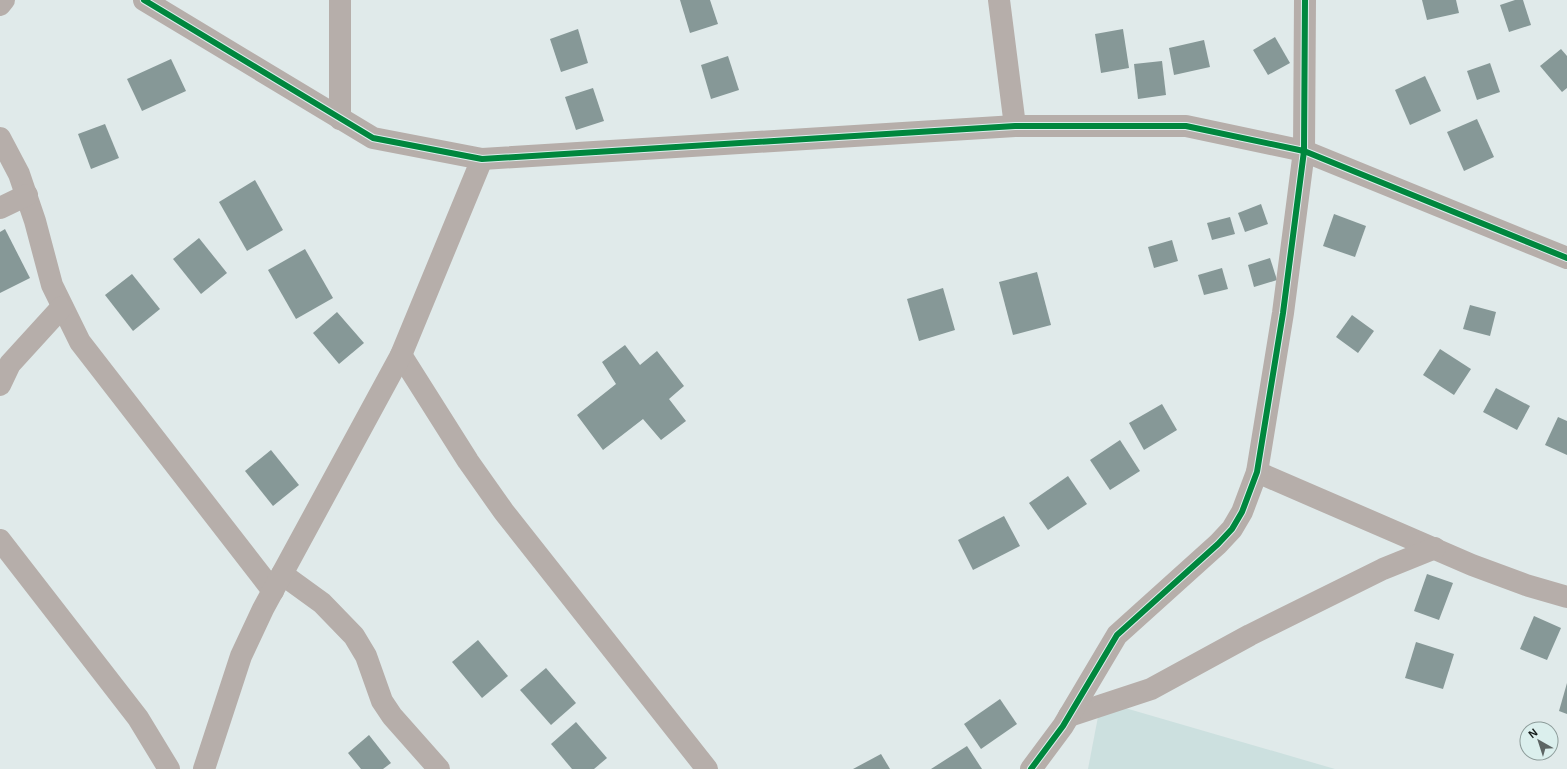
<svg xmlns="http://www.w3.org/2000/svg" width="1567" height="769" font-family="Arial,sans-serif">
  <rect width="100%" height="100%" fill="#e0eaea"/>
  <polygon fill="#cce0df" points="1101,701 1335,769 1088,769"/>
  <g fill="#869897">
    <polygon points="680,0 710,0 718,24 690,33"/>
    <polygon points="1422,0 1456,0 1459,13 1427,20"/>
    <polygon points="1515,0 1523,0 1531,25 1509,32 1500,5"/>
    <polygon points="578,29 588,63 561,72 550,39"/>
    <polygon points="1123,29 1129,68 1101,73 1095,34"/>
    <polygon points="1275,37 1290,63 1268,75 1253,50"/>
    <polygon points="1204,40 1210,67 1174,75 1169,48"/>
    <polygon points="1561,49 1567,56 1567,88 1562,92 1540,66"/>
    <polygon points="728,56 739,90 711,99 701,65"/>
    <polygon points="171,59 186,91 142,111 127,79"/>
    <polygon points="1162,61 1166,95 1138,99 1134,64"/>
    <polygon points="1490,63 1500,92 1477,100 1467,71"/>
    <polygon points="1425,76 1441,111 1410,125 1395,90"/>
    <polygon points="593,88 604,121 576,130 565,97"/>
    <polygon points="1477,119 1494,157 1464,171 1447,132"/>
    <polygon points="105,124 119,158 91,169 78,134"/>
    <polygon points="255,180 283,230 247,251 219,202"/>
    <polygon points="1261,204 1268,224 1245,232 1238,213"/>
    <polygon points="1334,214 1366,226 1355,257 1323,246"/>
    <polygon points="1230,217 1235,234 1212,240 1207,223"/>
    <polygon points="5,229 30,278 0,293 0,232"/>
    <polygon points="199,238 227,273 201,294 173,259"/>
    <polygon points="1172,240 1178,261 1154,268 1148,247"/>
    <polygon points="305,249 333,298 296,319 268,270"/>
    <polygon points="1270,258 1277,280 1254,287 1248,265"/>
    <polygon points="1222,268 1228,289 1204,295 1198,275"/>
    <polygon points="1037,272 1051,325 1013,335 999,282"/>
    <polygon points="132,274 160,309 133,331 105,295"/>
    <polygon points="943,288 955,330 919,341 907,299"/>
    <polygon points="1470,305 1496,312 1490,336 1463,329"/>
    <polygon points="337,312 364,343 339,364 313,333"/>
    <polygon points="1352,315 1374,331 1358,353 1336,337"/>
    <polygon points="625,345 640,365 657,351 684,386 669,399 686,421 661,440 643,419 603,450 577,415 616,384 602,362"/>
    <polygon points="1440,349 1471,369 1454,395 1423,375"/>
    <polygon points="1496,388 1530,406 1517,430 1483,412"/>
    <polygon points="1162,404 1177,430 1144,450 1129,423"/>
    <polygon points="1558,417 1567,421 1567,455 1545,445"/>
    <polygon points="1120,440 1140,471 1110,490 1090,460"/>
    <polygon points="271,450 299,485 273,506 245,471"/>
    <polygon points="1068,476 1087,504 1048,530 1029,503"/>
    <polygon points="1004,516 1020,546 973,570 958,540"/>
    <polygon points="1427,574 1453,583 1439,620 1414,611"/>
    <polygon points="1534,616 1561,628 1547,660 1520,649"/>
    <polygon points="478,640 508,676 482,698 452,662"/>
    <polygon points="1416,642 1454,654 1443,689 1405,678"/>
    <polygon points="546,668 576,703 551,725 520,690"/>
    <polygon points="1567,683 1567,714 1559,711"/>
    <polygon points="1000,699 1017,724 981,749 964,724"/>
    <polygon points="576,722 607,758 594,769 572,769 551,744"/>
    <polygon points="369,735 391,763 383,769 361,769 348,753"/>
    <polygon points="967,746 982,769 931,769"/>
    <polygon points="881,754 890,769 853,769"/>
  </g>
  <g fill="none" stroke-linecap="round" stroke-linejoin="round">
    <g stroke="#b6aeaa" stroke-width="22">
      <polyline points="144,0 373,138 482,159 1015,126 1186,126 1304,151 1567,258"/>
      <polyline points="340,0 340,119"/>
      <polyline points="999,0 1015,126"/>
      <polyline points="0,5 4,0"/>
      <polyline points="0,138 19,174 35,221 52,285 80,342 273,591"/>
      <polyline points="0,208 27,195"/>
      <polyline points="401,355 468,461 504,512 707,769"/>
      <polyline points="0,385 10,364 62,307"/>
      <polyline points="1257,472 1472,565 1526,585 1567,597"/>
      <polyline points="0,540 138,718 169,769"/>
      <polyline points="282,574 322,603 354,636 366,656 382,701 392,716 439,769"/>
      <polyline points="1069,716 1151,689 1250,635 1383,569 1435,548"/>
      <polyline points="204,769 241,656 263,609 401,355 482,159"/>
      <polyline points="1031,769 1063,726 1117,635 1218,544 1232,529 1242,512 1257,472 1283,313 1304,151 1305,0"/>
    </g>
    <defs>
      <g id="cycleway">
        <polyline points="144,0 373,138 482,159 1015,126 1186,126 1304,151 1567,258"/>
        <polyline points="1031,769 1063,726 1117,635 1218,544 1232,529 1242,512 1257,472 1283,313 1304,151 1305,0"/>
      </g>
    </defs>
    <use href="#cycleway" stroke="#dbefed" stroke-width="8"/>
    <use href="#cycleway" stroke="#00873e" stroke-width="6"/>
  </g>
  <g transform="translate(1539 741) rotate(321)"><circle r="19" fill="#dbefed" stroke="#8c9b99"/>
  <path d="M0-3L7 15L0 10L-7 15Z" fill="#5d6564"/>
  <text y="-6" font-size="11" font-weight="bold" text-anchor="middle" fill="#161d1c">N</text>
  </g>
</svg>
